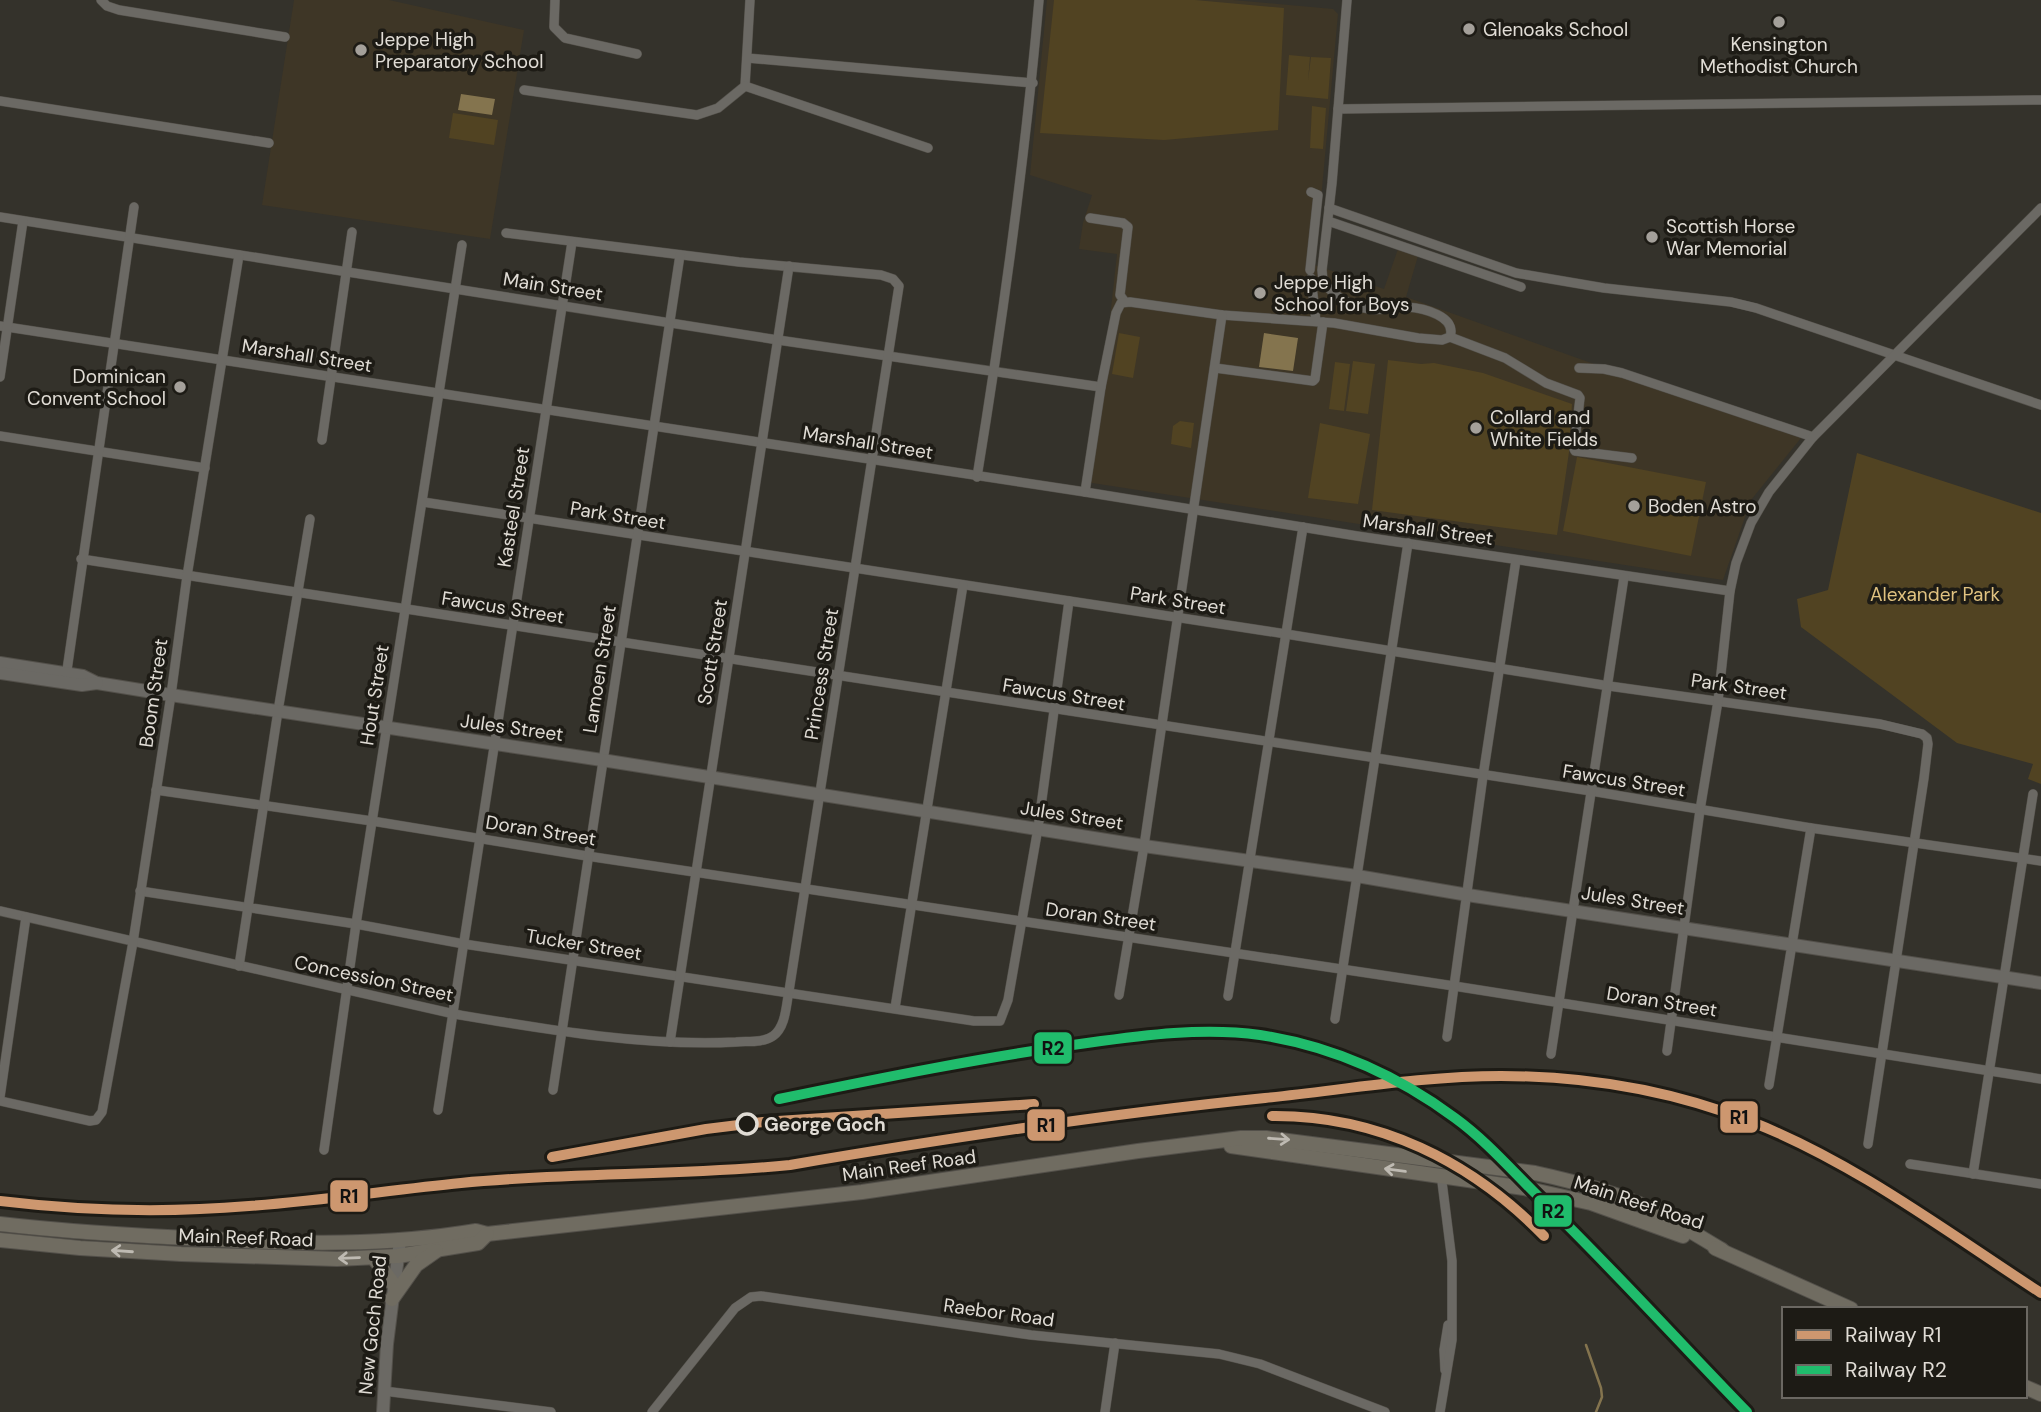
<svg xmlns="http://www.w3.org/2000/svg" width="2041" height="1412" font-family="'DM Sans',sans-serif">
  <rect width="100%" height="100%" fill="#34322b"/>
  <g fill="#3e3626">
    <polygon points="294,0 389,0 524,30 490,239 262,205"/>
    <polygon points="1047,0 1233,0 1333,9 1338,14 1315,265 1384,289 1398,249 1418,256 1406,297 1801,438 1751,500 1723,580 1086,482 1104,372 1117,254 1079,249 1083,223 1092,195 1030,175"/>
  </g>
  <g fill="#514322">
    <polygon points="1054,0 1195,0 1284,8 1278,130 1164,140 1040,133"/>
    <polygon points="1289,55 1310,57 1308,81 1311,57 1331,58 1328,99 1286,95"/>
    <polygon points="1312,106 1326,108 1323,149 1310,148"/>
    <polygon points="453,113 498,120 494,145 449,138"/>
    <polygon points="1119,333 1140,337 1133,378 1112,374"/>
    <polygon points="1388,360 1421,364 1434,363 1483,373 1572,404 1569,452 1557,535 1372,510"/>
    <polygon points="1353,361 1375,364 1368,414 1346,411"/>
    <polygon points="1335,362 1350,364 1344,411 1329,409"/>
    <polygon points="1180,421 1194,423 1191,448 1171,444 1173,426"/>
    <polygon points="1320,423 1370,434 1358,504 1308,498"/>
    <polygon points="1857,453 2041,513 2041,784 2028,779 2033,764 1957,743 1801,627 1797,599 1828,590"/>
    <polygon points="1577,457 1706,482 1691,556 1563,531"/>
  </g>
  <g fill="#84744e">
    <polygon points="461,94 495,99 492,115 458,110"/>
    <polygon points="1264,333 1298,338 1293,371 1259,367"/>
  </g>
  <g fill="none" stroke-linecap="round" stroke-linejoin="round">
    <polyline stroke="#84744e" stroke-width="2.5" points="1586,1345 1601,1388 1602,1397 1596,1412"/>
    <defs>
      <g id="street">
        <polyline points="101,0 107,6 119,10 285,37"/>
        <polyline points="555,0 554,27 565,38 637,54"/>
        <polyline points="747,58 1033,83"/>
        <polyline points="745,86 750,0"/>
        <polyline points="524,90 697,115 718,108 745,86 928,148"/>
        <polyline points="0,101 269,143"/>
        <polyline points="1338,109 2041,100"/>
        <polyline points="1329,208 1516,273 1604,288 1731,302 1756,308 2041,405"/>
        <polyline points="0,217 778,340 1101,387"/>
        <polyline points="1090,218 1123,223 1128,227 1120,295 1125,302"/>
        <polyline points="1328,221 1521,287"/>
        <polyline points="1310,270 1318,195 1311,192"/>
        <polyline points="1311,278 1316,321"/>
        <polyline points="0,326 1085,492 1357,536 1730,591"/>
        <polyline points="1450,337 1505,358 1546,383 1578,395 1580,398 1574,449 1575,451 1632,458"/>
        <polyline points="1215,368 1313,381 1315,379 1323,322"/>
        <polyline points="1579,368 1604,369 1622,373 1813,437"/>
        <polyline points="0,377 23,221"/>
        <polyline points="0,436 205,468"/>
        <polyline points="322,440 352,232"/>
        <path d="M977,477C1003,318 1025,160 1039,0"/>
        <path d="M1085,492L1101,387L1116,313L1121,303L1130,302L1222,315L1334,323L1418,338L1442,340L1450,337C1457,316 1423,308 1407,307C1394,306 1382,311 1369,309C1350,306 1333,296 1323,281L1322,270L1332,183L1347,0"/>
        <polyline points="423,502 1286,634 1609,686 1880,724 1922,734 1927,738 1928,744 1924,778 1868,1144"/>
        <polyline points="81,559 1591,791 1811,828 2041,861"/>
        <polyline points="66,677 134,207"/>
        <polyline points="156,790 372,821 587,856 1454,986 2041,1079"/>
        <polyline points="140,891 356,924 464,944 974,1021 1000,1021 1008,1000 1038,828 1069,601"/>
        <path d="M0,911L454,1014C543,1029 646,1047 736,1042C748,1041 763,1043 773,1036C786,1027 786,1005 789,991L899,286L893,279L881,275L739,262L506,233"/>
        <polyline points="239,966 278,711 310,519"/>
        <polyline points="1119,995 1144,846 1222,315"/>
        <polyline points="1228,996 1303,527"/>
        <polyline points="895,1008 963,585"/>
        <polyline points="1335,1019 1408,543"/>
        <polyline points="1447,1037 1483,776 1516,560"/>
        <polyline points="670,1042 789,266"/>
        <polyline points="1667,1051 1700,810 1718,701 1730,591 1736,563 1751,523 1769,492 1813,437 2041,208"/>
        <polyline points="1551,1054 1624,577"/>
        <polyline points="1769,1085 1811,828"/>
        <polyline points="553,1090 680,255"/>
        <polyline points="0,1097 26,917"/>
        <polyline points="0,1101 90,1121 96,1120 102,1112 133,942 171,695 187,576 239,255"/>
        <polyline points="438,1110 572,242"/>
        <polyline points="324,1150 356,924 462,245"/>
        <polyline points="1910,1164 2041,1184"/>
        <polyline points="1973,1174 2033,794"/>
        <polyline points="1445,1370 1444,1350 1448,1325"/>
        <polyline points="384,1391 551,1412"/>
        <polyline points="652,1412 735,1308 751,1297 761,1296 1031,1335 1219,1354 1260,1364 1385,1412"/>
        <polyline points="1105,1412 1115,1343"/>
        <polyline points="1440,1412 1452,1340 1452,1261 1441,1174"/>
      </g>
      <g id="secondary">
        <polyline points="0,663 83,676 97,683 171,695 602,760 1144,846 1357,876 1474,896 2041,983"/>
        <polyline points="0,673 82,685 97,683"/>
        <polyline points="383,1412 387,1344 400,1241"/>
      </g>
      <g id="primary">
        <polyline points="1231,1146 1524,1188 1591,1203 1683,1236"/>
        <path d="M0,1224C69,1232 139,1236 208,1239C298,1244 387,1246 476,1231L487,1234L862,1192L1138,1151L1241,1138H1266L1535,1173C1577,1182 1618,1193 1655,1211C1678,1223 1700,1237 1722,1250"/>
        <polyline points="0,1240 80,1248 181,1254 337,1259 398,1256 478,1243 487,1234"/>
        <polyline points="1715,1248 1851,1309"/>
        <polyline points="374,1258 394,1285"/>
        <polyline points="392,1299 416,1265 436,1251"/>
        <polyline points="2025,1387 2041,1394"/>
      </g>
    </defs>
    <use href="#street" stroke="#53504a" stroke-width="10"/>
    <use href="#secondary" stroke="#53504a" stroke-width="14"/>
    <use href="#primary" stroke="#53504a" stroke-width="16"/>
    <use href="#street" stroke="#6b6964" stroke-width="9"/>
    <use href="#secondary" stroke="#6b6964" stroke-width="12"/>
    <use href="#primary" stroke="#706c61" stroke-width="14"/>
    <defs>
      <g id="rail-1">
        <path d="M1272,1116C1378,1115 1471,1161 1544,1236"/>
        <polyline points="552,1157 706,1129 763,1122 1034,1104"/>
        <path d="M0,1201C83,1211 166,1213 249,1206C320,1201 390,1190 461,1183C570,1172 680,1176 790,1165C948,1138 1106,1114 1265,1098C1343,1090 1423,1076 1501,1076C1586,1076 1673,1091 1752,1122C1856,1163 1948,1233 2041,1293"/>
      </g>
      <path id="rail-2" d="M779,1099C881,1078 984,1057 1087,1043C1145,1035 1203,1027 1260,1035C1332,1046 1397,1075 1455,1118C1488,1142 1514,1173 1544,1202C1614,1270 1679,1342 1747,1412"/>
    </defs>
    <use href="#rail-1" stroke="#1d1b15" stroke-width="16"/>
    <use href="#rail-2" stroke="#1d1b15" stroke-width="16"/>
    <use href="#rail-1" stroke="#cd976f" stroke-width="10"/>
    <use href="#rail-2" stroke="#20bc6c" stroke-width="10"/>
  </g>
  <defs><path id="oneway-shaft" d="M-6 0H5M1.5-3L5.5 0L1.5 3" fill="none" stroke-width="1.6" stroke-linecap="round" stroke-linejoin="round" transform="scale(1.75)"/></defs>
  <g stroke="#bebab2">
    <use href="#oneway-shaft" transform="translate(1279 1139) rotate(4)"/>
    <use href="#oneway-shaft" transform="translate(1395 1170) rotate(-172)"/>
    <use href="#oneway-shaft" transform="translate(122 1251) rotate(-176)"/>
    <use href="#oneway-shaft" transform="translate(349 1258) rotate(178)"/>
  </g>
  <g fill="#a4a09a" stroke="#1d1b15" stroke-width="2.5">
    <circle cx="1779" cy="22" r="7"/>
    <circle cx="1469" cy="29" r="7"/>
    <circle cx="361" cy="50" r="7"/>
    <circle cx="1652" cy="237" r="7"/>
    <circle cx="1260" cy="293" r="7"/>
    <circle cx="180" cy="387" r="7"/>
    <circle cx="1476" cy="428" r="7"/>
    <circle cx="1634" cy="506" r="7"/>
  </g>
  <circle fill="#1d1b15" stroke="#e0dcd5" stroke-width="3.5" cx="747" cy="1124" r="10"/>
  <g text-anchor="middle" stroke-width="7" stroke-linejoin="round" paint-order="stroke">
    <g font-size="19" fill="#e0dcd5" stroke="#1d1b15" text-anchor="start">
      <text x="1483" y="36">Glenoaks School</text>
      <text x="375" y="46">Jeppe High<tspan x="375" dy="22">Preparatory School</tspan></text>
      <text x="1779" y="51" text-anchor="middle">Kensington<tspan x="1779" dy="22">Methodist Church</tspan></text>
      <text x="1666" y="233">Scottish Horse<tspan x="1666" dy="22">War Memorial</tspan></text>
      <text x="1274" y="289">Jeppe High<tspan x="1274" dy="22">School for Boys</tspan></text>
      <text x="166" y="383" text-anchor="end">Dominican<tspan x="166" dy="22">Convent School</tspan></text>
      <text x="1490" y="424">Collard and<tspan x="1490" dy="22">White Fields</tspan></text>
      <text x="1648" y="513">Boden Astro</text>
    </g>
    <g font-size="19" fill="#e0dcd5" stroke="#1d1b15">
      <text transform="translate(553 286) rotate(9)" y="7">Main Street</text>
      <text transform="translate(307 355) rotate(9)" y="7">Marshall Street</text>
      <text transform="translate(868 442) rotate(9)" y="7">Marshall Street</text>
      <text transform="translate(513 507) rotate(-81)" y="7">Kasteel Street</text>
      <text transform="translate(618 515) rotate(9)" y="7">Park Street</text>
      <text transform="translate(1428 529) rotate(8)" y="7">Marshall Street</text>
      <text transform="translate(1178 600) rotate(9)" y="7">Park Street</text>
      <text transform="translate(503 607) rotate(9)" y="7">Fawcus Street</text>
      <text transform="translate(712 652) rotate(-81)" y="7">Scott Street</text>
      <text transform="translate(599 669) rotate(-81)" y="7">Lamoen Street</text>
      <text transform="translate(821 674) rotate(-81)" y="7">Princess Street</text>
      <text transform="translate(1739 686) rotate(8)" y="7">Park Street</text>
      <text transform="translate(153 693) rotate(-82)" y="7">Boom Street</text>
      <text transform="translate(1064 694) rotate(9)" y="7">Fawcus Street</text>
      <text transform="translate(374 695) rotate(-81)" y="7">Hout Street</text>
      <text transform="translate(512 727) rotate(8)" y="7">Jules Street</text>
      <text transform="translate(1624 780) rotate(9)" y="7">Fawcus Street</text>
      <text transform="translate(1072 815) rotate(9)" y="7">Jules Street</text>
      <text transform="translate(541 830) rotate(9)" y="7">Doran Street</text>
      <text transform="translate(1633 900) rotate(9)" y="7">Jules Street</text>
      <text transform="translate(1101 916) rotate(8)" y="7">Doran Street</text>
      <text transform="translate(584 944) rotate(9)" y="7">Tucker Street</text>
      <text transform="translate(374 978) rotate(12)" y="7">Concession Street</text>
      <text transform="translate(1662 1001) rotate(9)" y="7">Doran Street</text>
      <text transform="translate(909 1165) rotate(-8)" y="7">Main Reef Road</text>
      <text transform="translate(1639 1202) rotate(18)" y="7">Main Reef Road</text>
      <text transform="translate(246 1237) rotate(2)" y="7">Main Reef Road</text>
      <text transform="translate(999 1312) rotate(8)" y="7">Raebor Road</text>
      <text transform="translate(372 1325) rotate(-84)" y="7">New Goch Road</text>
    </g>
    <g font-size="19" fill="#e0c280" stroke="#1d1b15">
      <text x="1935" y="601">Alexander Park</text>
    </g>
    <g font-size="19" font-weight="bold" fill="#e0dcd5" stroke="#1d1b15" text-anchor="start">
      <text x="764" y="1131">George Goch</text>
    </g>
  </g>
  <g stroke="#1d1b15" stroke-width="2.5">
    <rect x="1033" y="1031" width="40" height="34" rx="7" fill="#20bc6c"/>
    <rect x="1719" y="1100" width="40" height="34" rx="7" fill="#cd976f"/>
    <rect x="1026" y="1108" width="40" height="34" rx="7" fill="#cd976f"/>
    <rect x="329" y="1179" width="40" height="34" rx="7" fill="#cd976f"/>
    <rect x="1533" y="1194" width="40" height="34" rx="7" fill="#20bc6c"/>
  </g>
  <g font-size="19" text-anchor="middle" font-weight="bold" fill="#111">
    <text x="1053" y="1055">R2</text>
    <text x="1739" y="1124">R1</text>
    <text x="1046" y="1132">R1</text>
    <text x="349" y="1203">R1</text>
    <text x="1553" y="1218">R2</text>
  </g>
  <rect x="1782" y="1307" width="245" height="91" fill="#1d1b15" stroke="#6b6862" stroke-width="2"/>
  <rect x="1796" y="1330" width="35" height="10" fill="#cd976f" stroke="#6b6862" stroke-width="2"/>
  <text x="1845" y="1342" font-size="21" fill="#e0dcd5">Railway R1</text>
  <rect x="1796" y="1365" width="35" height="10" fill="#20bc6c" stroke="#6b6862" stroke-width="2"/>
  <text x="1845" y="1377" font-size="21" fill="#e0dcd5">Railway R2</text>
</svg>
